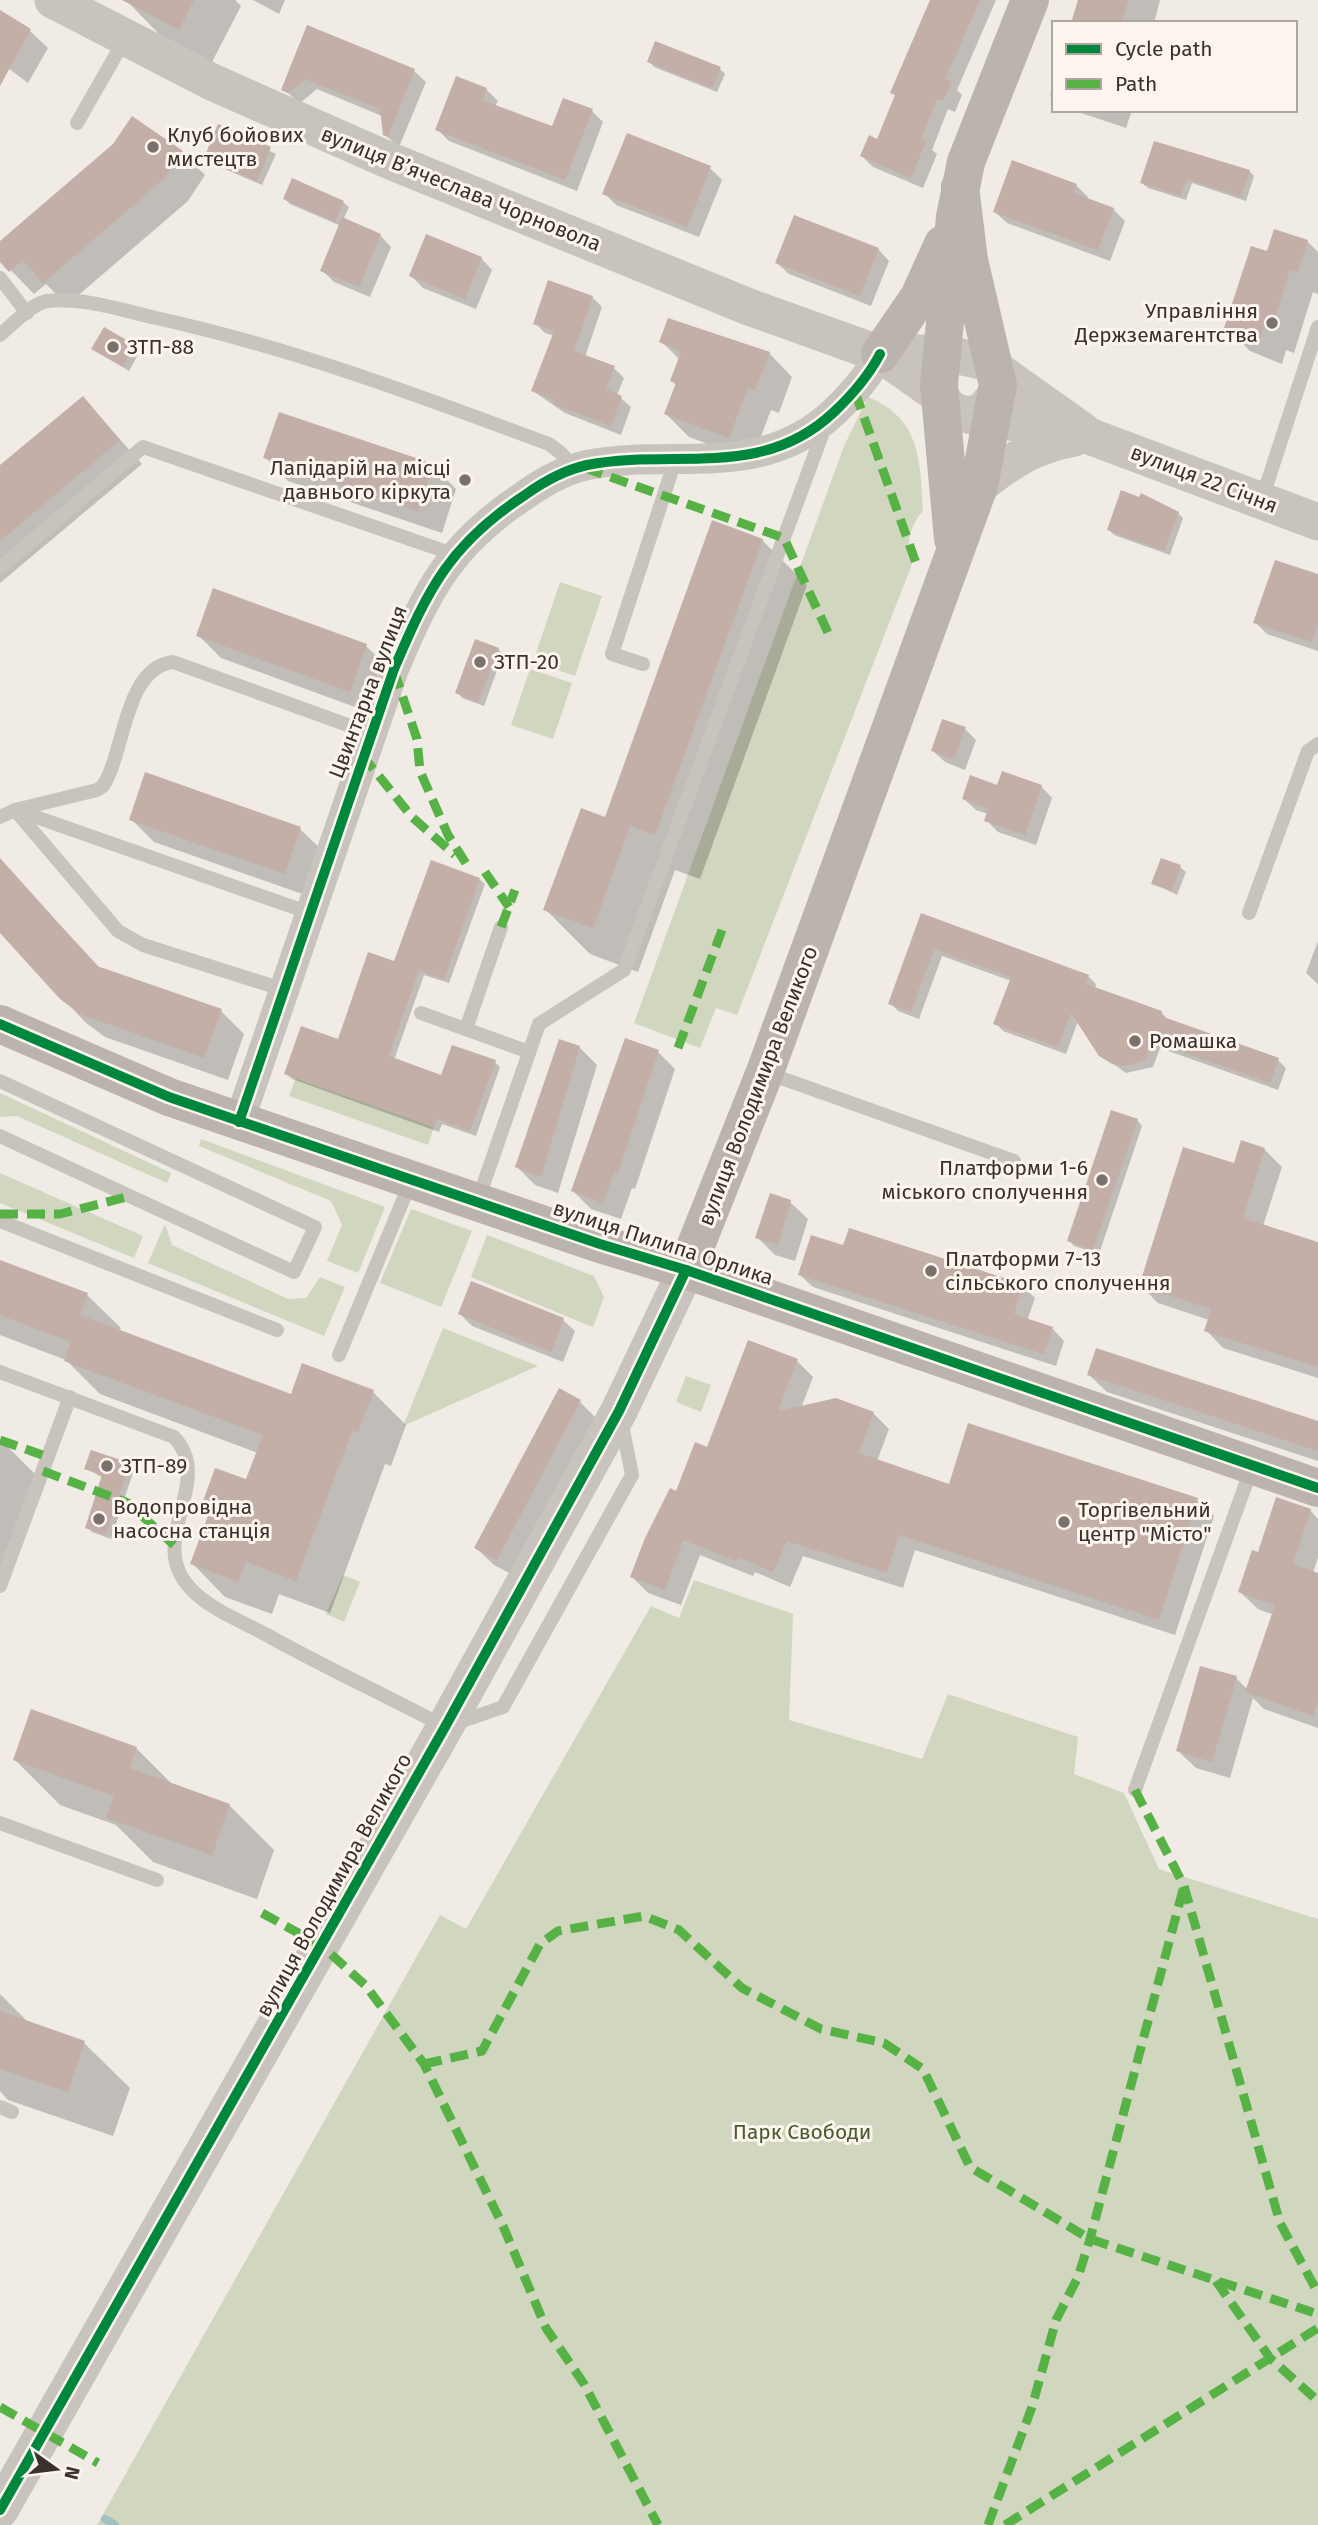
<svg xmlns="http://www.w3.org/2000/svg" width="1318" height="2525" font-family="'Fira Sans',sans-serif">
  <rect width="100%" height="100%" fill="#f0ebe5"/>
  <g fill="#d1d6bf">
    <path d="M868,397C921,419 920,460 923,511C909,527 905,544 912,564L737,1015L716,1008L700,1048L634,1023L844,446Z"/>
    <polygon points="560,582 602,596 575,676 533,662"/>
    <polygon points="530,669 572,683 553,739 511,725"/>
    <polygon points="296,1078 434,1127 428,1145 289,1096"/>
    <polygon points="0,1093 171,1173 167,1183 17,1116 0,1117"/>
    <polygon points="201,1139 385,1207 358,1273 327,1261 342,1225 331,1201 199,1146"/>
    <polygon points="0,1173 143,1236 134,1258 0,1203"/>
    <polygon points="411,1209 472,1231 441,1307 380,1283"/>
    <polygon points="165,1224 172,1245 288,1299 306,1298 320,1277 345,1287 324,1336 148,1263"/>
    <polygon points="487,1235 594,1276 604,1297 593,1327 471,1277"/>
    <polygon points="443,1328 538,1366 403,1426"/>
    <polygon points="686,1376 711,1385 701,1412 676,1402"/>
    <polygon points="343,1575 360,1582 344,1622 326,1614"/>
    <polygon points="694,1580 793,1614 789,1720 922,1759 948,1694 1078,1737 1074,1774 1124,1793 1159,1869 1318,1919 1318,2525 97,2525 440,1915 466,1929 651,1606 679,1618"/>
  </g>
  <g fill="#0003">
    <polygon points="126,0 235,0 241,6 212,62 159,34"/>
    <polygon points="253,0 285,0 279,14"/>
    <polygon points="932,0 996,0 957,90 962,95 955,112 948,109 932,150 937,154 923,188 873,167 862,156 878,141 896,97 892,92"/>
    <polygon points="1087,0 1160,0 1154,23 1079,23"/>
    <polygon points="0,12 30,31 48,48 28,83 0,62"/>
    <polygon points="308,28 414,71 426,82 399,147 384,134 382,116 317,89 300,103 283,89"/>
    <polygon points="649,61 720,69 725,74 717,92 654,67"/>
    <polygon points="1054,82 1054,100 1050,96"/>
    <polygon points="486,89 498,101 495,106 553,129 592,111 603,122 577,191 449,141 437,129"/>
    <polygon points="1072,110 1132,110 1126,128"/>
    <polygon points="219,127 276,154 262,185 211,163 206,157"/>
    <polygon points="114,145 182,152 205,175 188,201 67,305 46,284 34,294 0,259 0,243"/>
    <polygon points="710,168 722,180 699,237 616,205 604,193"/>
    <polygon points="1249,171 1254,176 1246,201 1192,183 1186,200 1148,188 1142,183"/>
    <polygon points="1076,185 1088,197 1087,200 1113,209 1125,221 1110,261 1007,223 995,212"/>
    <polygon points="285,199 343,202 349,207 343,220 380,235 391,247 370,297 334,282 322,270 341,226 290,204"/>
    <polygon points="1307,241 1318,252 1318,294 1313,292 1294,353 1286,350 1282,364 1250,351 1226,327 1268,253"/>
    <polygon points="878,249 889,261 871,306 789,274 777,263"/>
    <polygon points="481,258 492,270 476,309 423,288 411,276"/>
    <polygon points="592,297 602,307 585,357 614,368 624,378 617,395 631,407 621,435 565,413 533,391 554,336 545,333 535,323"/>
    <polygon points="661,341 769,353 792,377 779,413 771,410 752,460 689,437 666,414 677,386 672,381 680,360"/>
    <polygon points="134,346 140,351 129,371 93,349"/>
    <polygon points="83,398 142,464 0,583 0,468"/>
    <polygon points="265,457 433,466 456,489 442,533 288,481"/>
    <polygon points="1178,513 1183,518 1170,555 1114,535 1109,530"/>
    <polygon points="762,540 807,585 700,879 675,870 638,972 590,954 545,909 606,819"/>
    <polygon points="1318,576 1318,651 1267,634 1255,622"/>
    <polygon points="214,590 366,646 390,669 374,714 221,658 198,635"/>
    <polygon points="498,649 503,654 484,706 462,698 457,692"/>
    <polygon points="965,729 976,740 965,770 945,762 933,751"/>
    <polygon points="1041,786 1052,798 1036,845 998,832 986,820 988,814 976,810 964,799 998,787"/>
    <polygon points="131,819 300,829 324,852 308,896 154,842"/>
    <polygon points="5,866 100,968 221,1011 244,1034 228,1080 105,1037 85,1022 0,930 0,871"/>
    <polygon points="1180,867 1186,872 1177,895 1153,883"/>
    <polygon points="479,879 485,884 449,983 424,975 394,1060 442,1077 495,1062 500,1067 476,1136 442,1124 439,1132 292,1079 286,1073 339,1041 395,964"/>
    <polygon points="922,916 1088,976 1096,984 1095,989 1162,1013 1169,1021 1278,1060 1286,1068 1278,1090 1160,1048 1153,1067 1126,1073 1101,1055 1078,1021 1066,1054 1003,1031 995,1023 1011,981 942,956 919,1019 898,1011 890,1003"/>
    <polygon points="1318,941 1318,984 1306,973"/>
    <polygon points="579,1047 597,1065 558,1193 535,1185 517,1167"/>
    <polygon points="658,1052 675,1069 635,1189 632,1188 621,1219 591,1209 573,1191"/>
    <polygon points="1137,1120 1142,1126 1099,1254 1074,1246 1069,1240"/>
    <polygon points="1264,1149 1282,1167 1263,1226 1318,1244 1318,1378 1223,1348 1206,1330 1209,1320 1158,1303 1141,1286 1235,1165"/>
    <polygon points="790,1202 808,1219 795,1261 775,1255 757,1237"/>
    <polygon points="844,1247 1022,1285 1035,1298 1027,1321 1052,1328 1064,1341 1056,1366 813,1287 800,1275"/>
    <polygon points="0,1262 87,1295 121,1328 119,1332 292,1396 373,1392 406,1425 391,1466 385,1464 330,1613 279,1594 272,1614 225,1597 192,1563 211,1511 204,1504 247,1481 258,1453 100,1394 66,1360 0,1335"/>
    <polygon points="472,1283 563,1320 575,1331 563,1362 472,1326 460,1314"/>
    <polygon points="797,1361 813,1377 801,1408 873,1413 889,1429 877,1461 950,1486 1197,1500 1214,1516 1175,1635 915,1550 903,1588 803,1556 790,1587 755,1572 753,1576 700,1555 681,1605 648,1593 632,1577 677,1493 708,1449"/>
    <polygon points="1089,1375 1318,1423 1318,1461 1107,1392"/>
    <polygon points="580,1402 597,1419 515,1576 494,1565 476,1548"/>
    <polygon points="0,1444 7,1446 40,1479 0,1588"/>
    <polygon points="129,1464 134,1470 111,1539 92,1532 87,1527 103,1478 86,1468"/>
    <polygon points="1310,1510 1318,1519 1318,1557 1313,1573 1318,1575 1318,1728 1264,1709 1253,1698 1230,1778 1196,1768 1178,1751 1236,1678 1247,1689 1274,1615 1258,1609 1240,1592 1259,1555"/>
    <polygon points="136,1748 174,1786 229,1805 274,1850 257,1899 153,1862 116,1825 60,1805 15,1760"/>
    <polygon points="0,1994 29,2023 84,2043 130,2088 113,2136 8,2100 0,2091"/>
  </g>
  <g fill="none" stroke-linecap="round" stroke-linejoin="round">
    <polyline stroke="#a1c2c1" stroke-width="8" points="105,2519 115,2525"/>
  </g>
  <g fill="#c3afa7">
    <polygon points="122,0 194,0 179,30"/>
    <polygon points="930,0 980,0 945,79 952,82 943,101 937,99 921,139 926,141 911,178 860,156 869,135 877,139 895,95 890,93"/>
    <polygon points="1078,0 1129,0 1121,23 1071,23"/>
    <polygon points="0,10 31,29 0,86"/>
    <polygon points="307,25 415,69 388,137 383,135 380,109 305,79 288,93 281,90"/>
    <polygon points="655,41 721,67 712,88 647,62"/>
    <polygon points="456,76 487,88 482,100 552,126 563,98 593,109 565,180 435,130"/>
    <polygon points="132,116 183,151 165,178 43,283 23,260 9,272 0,262 0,241 113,144"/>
    <polygon points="218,124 271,147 257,181 204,158"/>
    <polygon points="627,133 711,166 687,227 602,194"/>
    <polygon points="1154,141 1250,170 1241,197 1186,179 1181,196 1140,183"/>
    <polygon points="1012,160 1077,184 1074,193 1114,208 1098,250 993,212"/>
    <polygon points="292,178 344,201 335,222 283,199"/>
    <polygon points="794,215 879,248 860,296 775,263"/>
    <polygon points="342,217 381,234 359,287 320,271"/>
    <polygon points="1274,229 1308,240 1298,272 1290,270 1271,331 1263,328 1259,342 1224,328 1251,246 1267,251"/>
    <polygon points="426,234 482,257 465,299 409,276"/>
    <polygon points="548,280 593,296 574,351 615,366 606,389 622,396 611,426 553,404 555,400 531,391 554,331 533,324"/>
    <polygon points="668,318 770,352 755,391 748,388 729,438 664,414 676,383 670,381 681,352 659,342"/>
    <polygon points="104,327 135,345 123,367 91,349"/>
    <polygon points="83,396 120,440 0,541 0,465"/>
    <polygon points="279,412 434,464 418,511 263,458"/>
    <polygon points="1121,490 1139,497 1141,493 1179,512 1164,551 1107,530"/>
    <polygon points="712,520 763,539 655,835 630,826 593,928 543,910 581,808 605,817"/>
    <polygon points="1275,560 1318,574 1318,625 1312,642 1253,623"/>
    <polygon points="213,588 367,644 350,692 196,636"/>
    <polygon points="475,639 499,648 478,702 455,693"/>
    <polygon points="942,719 966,727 954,759 931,751"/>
    <polygon points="1002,771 1042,785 1025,835 984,821 988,808 962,799 970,775 997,785"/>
    <polygon points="145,772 301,827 285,874 129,820"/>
    <polygon points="0,858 97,966 222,1009 204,1058 80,1014 60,999 0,933"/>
    <polygon points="1161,858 1181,865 1172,891 1151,884"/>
    <polygon points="431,860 480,878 444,979 419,970 389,1056 441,1075 452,1045 496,1060 470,1131 437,1119 434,1127 284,1074 301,1026 338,1039 368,952 394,961"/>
    <polygon points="921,913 1089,975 1086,984 1162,1011 1161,1016 1279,1058 1270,1083 1152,1041 1145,1060 1126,1066 1112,1064 1099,1056 1071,1013 1058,1047 993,1024 1011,977 934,949 911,1012 888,1004"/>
    <polygon points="625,1038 659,1050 618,1173 614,1172 603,1203 571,1191"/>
    <polygon points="559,1039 580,1046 541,1177 515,1167"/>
    <polygon points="1111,1110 1138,1119 1093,1250 1067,1241"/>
    <polygon points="1241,1140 1265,1148 1243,1218 1318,1242 1318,1367 1204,1331 1211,1309 1139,1286 1183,1147 1234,1163"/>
    <polygon points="770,1193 791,1200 778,1245 755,1238"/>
    <polygon points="849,1228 1023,1284 1014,1314 1053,1327 1044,1354 798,1275 811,1235 843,1245"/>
    <polygon points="0,1260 88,1293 80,1315 291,1394 302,1363 374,1390 358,1433 352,1431 296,1581 246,1562 238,1582 190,1564 211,1508 202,1504 215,1468 246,1479 263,1435 64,1361 71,1342 0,1315"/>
    <polygon points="471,1281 564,1318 551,1352 458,1314"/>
    <polygon points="748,1340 798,1359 778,1411 836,1398 874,1412 859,1453 949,1484 968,1423 1198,1498 1159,1620 899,1535 887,1573 787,1541 773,1572 738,1557 736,1561 683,1540 665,1590 630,1577 645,1538 670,1488 676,1491 695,1442 707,1447"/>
    <polygon points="1096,1348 1318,1421 1318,1451 1087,1375"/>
    <polygon points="559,1388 581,1400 497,1560 474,1548"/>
    <polygon points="91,1450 130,1463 106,1535 85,1528 102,1475 84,1469"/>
    <polygon points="1276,1497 1311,1509 1293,1564 1318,1573 1318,1702 1313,1716 1245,1692 1275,1605 1238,1592 1252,1550 1258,1552"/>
    <polygon points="1200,1666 1237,1676 1212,1762 1176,1751"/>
    <polygon points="31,1709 137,1747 130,1768 230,1804 212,1855 106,1818 114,1796 13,1760"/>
    <polygon points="0,2011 85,2041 68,2092 0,2069"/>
  </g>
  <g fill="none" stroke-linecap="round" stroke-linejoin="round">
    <g stroke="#c9c3be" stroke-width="14">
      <polyline points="77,123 125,39"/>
      <polyline points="0,278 27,313"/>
      <path d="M0,335C12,325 31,304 47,301C83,297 121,310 156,318C293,348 419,396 549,444L562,454L574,469"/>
      <polyline points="1262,499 1318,327"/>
      <polyline points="0,568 143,447 453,554"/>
      <polyline points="643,664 612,654 675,461"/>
      <path d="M15,810L97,790L103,786C125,752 124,668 173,662L370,733"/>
      <polyline points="16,810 310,913"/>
      <polyline points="0,817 15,810 118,931 143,945 285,990"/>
      <polyline points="1249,913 1308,751 1318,744"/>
      <polyline points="421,1013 529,1052"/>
      <polyline points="466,1029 501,927"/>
      <polyline points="767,1073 1014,1161"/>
      <polyline points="0,1081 315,1227 294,1272 0,1136"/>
      <polyline points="478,1200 539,1024 624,970 826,424"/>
      <polyline points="0,1221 277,1330"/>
      <polyline points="339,1355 411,1181"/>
      <path d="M0,1372L174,1437C209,1474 166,1520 176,1563C179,1575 187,1586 196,1594C215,1611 243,1622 265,1634C324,1667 385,1695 445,1727L503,1707L632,1475L621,1420"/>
      <polyline points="0,1586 70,1397"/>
      <polyline points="1135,1790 1252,1467"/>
      <polyline points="0,1823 157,1880"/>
      <polyline points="0,2107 12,2112"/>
    </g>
    <path stroke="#c9c3be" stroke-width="30" d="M239,1122L394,669C428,589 450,544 525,495C543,482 565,470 587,465C675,448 761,481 834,412C853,394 868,377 880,354"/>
    <g stroke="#c9c3be" stroke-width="37">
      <polyline points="53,0 212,82 388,160 749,307 880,354 941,397 950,409 959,413 969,415 983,411 997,393"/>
      <polyline points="913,353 943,353 986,362 1083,431"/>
      <polyline points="969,415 1089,436 1318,522"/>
      <path d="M979,486C1010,461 1035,445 1074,438"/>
      <polyline points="0,2510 445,1727 619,1411 686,1270"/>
    </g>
    <g stroke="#bab3ae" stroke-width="38">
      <polyline points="880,354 919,297 943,244"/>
      <polyline points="953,539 939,385 955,217 966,162 1030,0"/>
      <polyline points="0,1024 169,1097 600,1244 686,1270 1318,1488"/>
      <polyline points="686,1270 765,1072 979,486 998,385 969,260 960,187"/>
    </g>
    <g stroke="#57b246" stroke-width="9" stroke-dasharray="18 9" stroke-linecap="butt">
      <polyline points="855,392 916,563"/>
      <polyline points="585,468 784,538 831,639"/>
      <polyline points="394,671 417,739 420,771 448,835 467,865"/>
      <polyline points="362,755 412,817 455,855"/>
      <polyline points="485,872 509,907"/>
      <polyline points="501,927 515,890"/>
      <polyline points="678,1048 722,930"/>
      <polyline points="0,1214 60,1214 130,1196"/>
      <polyline points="0,1440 48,1457"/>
      <polyline points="43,1471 128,1503 174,1545"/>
      <polyline points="1135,1790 1184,1886 1280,2223 1318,2293"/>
      <polyline points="262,1913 322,1946 366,1986 424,2064 503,2226 546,2328 584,2384 658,2525"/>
      <polyline points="424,2064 482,2051 540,1944 558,1931 644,1916 679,1930 742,1988 821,2029 884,2043 923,2069 970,2167 1090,2239 1318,2314"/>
      <polyline points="1216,2281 1270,2358 1318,2401"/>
      <polyline points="0,2407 98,2463"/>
      <polyline points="988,2525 1032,2407 1056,2320 1078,2277 1090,2239 1184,1886"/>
      <polyline points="1005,2525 1318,2328"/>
    </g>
    <defs>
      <g id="cycleway">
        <polyline points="0,1024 169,1097 600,1244 686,1270 1318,1488"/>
        <path d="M239,1122L394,669C428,589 450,544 525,495C543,482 565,470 587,465C675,448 761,481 834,412C853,394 868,377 880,354"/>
        <polyline points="0,2510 445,1727 619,1411 686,1270"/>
      </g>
    </defs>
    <use href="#cycleway" stroke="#fbf5ee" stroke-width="15"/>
    <use href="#cycleway" stroke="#00873e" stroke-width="10"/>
  </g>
  <g fill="#7a716c" stroke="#fbf5ee" stroke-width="2.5">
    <circle cx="153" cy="147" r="7"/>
    <circle cx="1272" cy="323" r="7"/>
    <circle cx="113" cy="347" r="7"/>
    <circle cx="465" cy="480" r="7"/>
    <circle cx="480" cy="662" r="7"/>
    <circle cx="1135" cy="1041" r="7"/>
    <circle cx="1102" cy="1180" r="7"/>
    <circle cx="931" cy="1271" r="7"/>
    <circle cx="107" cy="1466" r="7"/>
    <circle cx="99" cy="1519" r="7"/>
    <circle cx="1064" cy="1522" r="7"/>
  </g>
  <g text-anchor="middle" stroke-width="6" stroke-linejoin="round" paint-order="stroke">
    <g font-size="21" fill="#3b302b" stroke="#fbf5ee" text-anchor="start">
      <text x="167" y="142">Клуб бойових<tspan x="167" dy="24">мистецтв</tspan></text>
      <text x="1258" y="318" text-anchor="end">Управління<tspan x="1258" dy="24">Держземагентства</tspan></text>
      <text x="127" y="354">ЗТП-88</text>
      <text x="451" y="475" text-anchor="end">Лапідарій на місці<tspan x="451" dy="24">давнього кіркута</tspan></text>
      <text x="494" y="669">ЗТП-20</text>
      <text x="1149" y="1048">Ромашка</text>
      <text x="1088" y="1175" text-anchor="end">Платформи 1-6<tspan x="1088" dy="24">міського сполучення</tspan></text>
      <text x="945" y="1266">Платформи 7-13<tspan x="945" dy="24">сільського сполучення</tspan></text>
      <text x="121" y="1473">ЗТП-89</text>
      <text x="113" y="1514">Водопровідна<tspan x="113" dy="24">насосна станція</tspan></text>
      <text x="1078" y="1517">Торгівельний<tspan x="1078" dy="24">центр "Місто"</tspan></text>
    </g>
    <g font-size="21" fill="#3b302b" stroke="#fbf5ee">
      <text transform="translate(461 189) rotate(22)" y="7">вулиця Вʼячеслава Чорновола</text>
      <text transform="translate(1204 479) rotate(21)" y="7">вулиця 22 Січня</text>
      <text transform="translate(368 692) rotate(-69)" y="7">Цвинтарна вулиця</text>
      <text transform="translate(758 1086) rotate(-69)" y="7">вулиця Володимира Великого</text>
      <text transform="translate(663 1243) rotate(18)" y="7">вулиця Пилипа Орлика</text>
      <text transform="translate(334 1885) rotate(-61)" y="7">вулиця Володимира Великого</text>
    </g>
    <g font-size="21" fill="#4a5a2e" stroke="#fbf5ee">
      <text x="802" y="2139">Парк Свободи</text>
    </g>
  </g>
  <rect x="1052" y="21" width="245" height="91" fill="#fbf5ee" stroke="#aea6a0" stroke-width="2"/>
  <rect x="1066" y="44" width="35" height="10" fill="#00873e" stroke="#aea6a0" stroke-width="2"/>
  <text x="1115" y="56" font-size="21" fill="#3b302b">Cycle path</text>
  <rect x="1066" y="79" width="35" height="10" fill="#57b246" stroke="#aea6a0" stroke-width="2"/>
  <text x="1115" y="91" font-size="21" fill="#3b302b">Path</text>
  <g transform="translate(56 2469) rotate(104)" stroke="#fbf5ee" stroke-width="5" paint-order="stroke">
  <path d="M0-5L12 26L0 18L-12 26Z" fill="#3b302b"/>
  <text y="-10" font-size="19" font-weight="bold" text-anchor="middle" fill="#3b302b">N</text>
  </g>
</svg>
